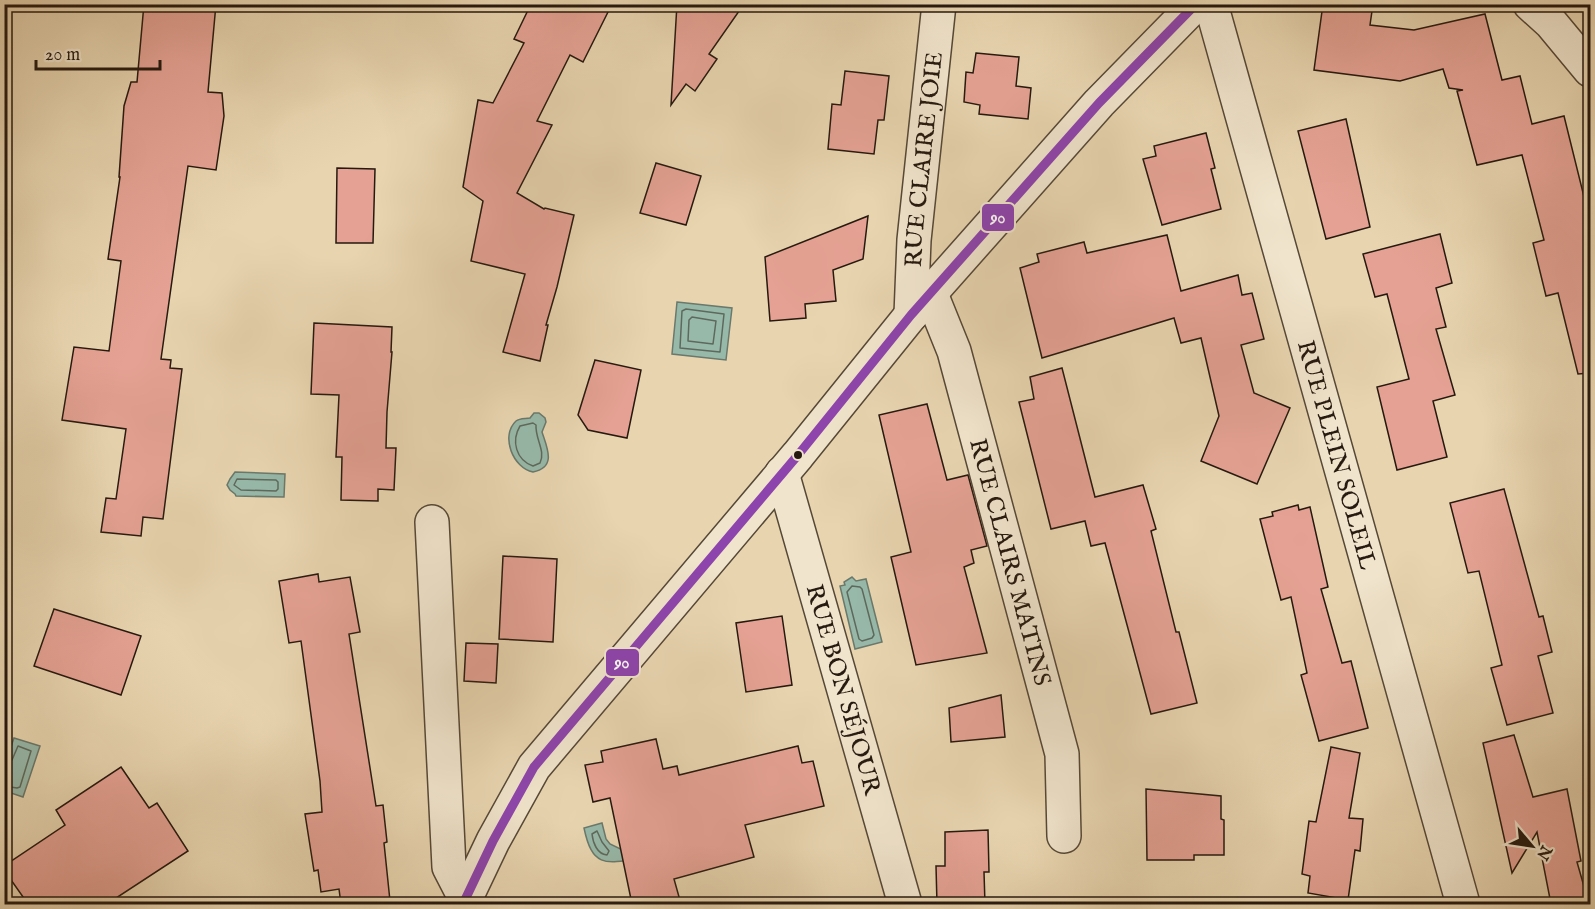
<svg xmlns="http://www.w3.org/2000/svg" width="1595" height="909" font-family="'IM FELL English',serif">
  <rect width="100%" height="100%" fill="#e8d5b0"/>
  <filter id="stains"><feTurbulence type="fractalNoise" baseFrequency=".00333" numOctaves="4"/><feColorMatrix values="0 0 0 0 .2 0 0 0 0 .09 0 0 0 0 .02 0 0 0 .5 -.17"/></filter>
  <radialGradient id="worn" r=".72"><stop offset=".6" stop-color="#630" stop-opacity="0"/><stop offset="1" stop-color="#630" stop-opacity=".3"/></radialGradient>
  <g fill="#97b9aa" stroke="#6a796c" stroke-width="1.5">
    <polygon points="677,302 732,308 726,360 672,354"/>
    <path d="M534,413H539L545,418L546,422L542,432C547,448 557,467 533,472C513,468 500,436 516,421C520,418 525,419 530,418Z"/>
    <polygon points="235,472 285,474 284,497 236,496 235,494 230,490 227,485 230,479"/>
    <polygon points="852,577 856,581 866,579 882,642 855,649 840,586 845,585 844,582"/>
    <polygon points="14,738 40,746 23,797 5,791 5,764"/>
    <path d="M602,823L606,839L610,844L639,858C604,865 592,866 584,828Z"/>
  </g>
  <g fill="none" stroke-linecap="round" stroke-linejoin="round">
    <g stroke="#5e695c" stroke-width="1.5">
      <polygon points="686,309 724,314 720,352 680,348 682,311"/>
      <polygon points="692,317 716,321 713,344 688,341 689,320"/>
      <path d="M533,423L536,425C535,439 546,451 540,463L533,466C516,460 511,441 520,426Z"/>
      <polygon points="237,479 276,480 278,482 278,489 276,491 241,490 234,485"/>
      <polygon points="852,586 860,587 862,589 874,635 872,638 862,641 859,639 847,592"/>
      <polyline points="4,763 12,760 18,746 31,751 20,787 17,788 4,786"/>
      <path d="M597,831L602,842L609,851L607,855C597,854 593,843 592,834Z"/>
    </g>
  </g>
  <g fill="#e5a294" stroke="#26190f" stroke-width="1.5">
    <polygon points="144,4 216,4 208,92 222,93 224,116 216,170 188,166 161,359 171,360 170,368 182,369 163,519 143,517 141,536 101,532 106,498 116,499 126,429 62,420 74,347 109,351 121,261 108,259 120,177 119,177 124,106 131,82 137,82"/>
    <polygon points="531,4 612,4 583,62 570,55 537,121 552,125 517,193 544,209 545,208 574,215 557,287 546,325 548,325 540,361 503,352 525,274 471,261 483,201 463,187 478,100 493,103 524,43 514,39"/>
    <polygon points="677,4 744,4 709,54 717,59 695,91 686,84 671,105"/>
    <polygon points="1323,4 1373,4 1370,25 1414,30 1485,14 1502,80 1520,76 1532,124 1564,116 1590,221 1590,373 1578,374 1558,293 1546,296 1533,243 1544,240 1522,155 1477,165 1457,91 1463,90 1449,88 1443,69 1400,81 1314,70"/>
    <polygon points="976,53 1019,57 1016,86 1031,88 1028,119 979,114 980,105 964,102 966,72 973,73"/>
    <polygon points="845,71 889,76 884,120 878,120 874,154 828,149 832,104 841,105"/>
    <polygon points="1346,119 1370,227 1326,239 1298,131"/>
    <polygon points="1206,133 1215,168 1211,169 1221,209 1162,225 1143,159 1156,156 1154,146"/>
    <polygon points="656,163 701,176 686,225 640,213"/>
    <polygon points="337,168 375,169 373,243 336,243"/>
    <polygon points="868,216 863,259 833,270 836,301 805,304 806,318 770,321 765,257"/>
    <polygon points="1440,234 1452,283 1436,288 1446,327 1436,329 1455,395 1433,401 1447,457 1397,470 1377,387 1409,379 1387,294 1375,297 1363,254"/>
    <polygon points="1167,235 1181,291 1238,275 1242,295 1252,293 1264,339 1241,345 1254,393 1290,408 1257,484 1201,461 1219,416 1201,338 1181,343 1174,318 1042,358 1020,268 1039,262 1037,254 1084,242 1087,253"/>
    <polygon points="314,323 392,327 391,352 392,352 387,412 386,448 396,448 394,490 378,489 378,501 341,500 342,457 336,457 339,395 311,394"/>
    <polygon points="595,360 641,370 627,438 588,430 578,415"/>
    <polygon points="1062,368 1095,497 1143,485 1156,529 1151,531 1176,632 1179,632 1197,703 1151,714 1105,543 1091,546 1085,521 1051,529 1019,402 1034,399 1030,377"/>
    <polygon points="927,404 947,480 968,475 987,546 971,550 974,563 964,567 987,653 916,665 891,557 911,552 879,415"/>
    <polygon points="1504,489 1539,617 1543,616 1552,652 1538,656 1553,713 1507,725 1491,668 1502,665 1479,571 1468,573 1450,503"/>
    <polygon points="1298,505 1299,510 1310,507 1328,587 1321,589 1342,663 1351,661 1368,728 1319,741 1301,675 1307,673 1291,597 1281,600 1260,519 1273,516 1272,512"/>
    <polygon points="503,556 557,559 553,642 499,639"/>
    <polygon points="318,574 319,582 350,577 360,632 349,634 376,806 383,805 387,842 384,843 390,901 359,904 341,904 339,889 321,892 318,870 314,871 305,814 322,812 320,781 301,641 289,643 279,581"/>
    <polygon points="54,609 141,636 121,695 34,666"/>
    <polygon points="782,616 792,685 746,692 736,623"/>
    <polygon points="466,643 498,644 496,683 464,681"/>
    <polygon points="1001,695 1005,737 951,742 949,708"/>
    <polygon points="1514,735 1533,797 1567,789 1581,861 1577,862 1589,904 1551,904 1537,832 1512,873 1483,743"/>
    <polygon points="656,739 663,769 677,766 679,775 798,746 802,763 813,761 824,806 745,825 754,857 674,879 681,904 632,904 610,798 593,802 585,765 603,762 601,751"/>
    <polygon points="1331,747 1360,753 1349,818 1363,819 1360,851 1355,850 1348,900 1308,893 1310,876 1302,874 1309,821 1316,822"/>
    <polygon points="121,767 149,808 157,803 188,851 107,904 28,904 4,870 4,866 65,825 56,810"/>
    <polygon points="1146,789 1221,796 1221,819 1224,820 1224,855 1194,855 1194,860 1147,860"/>
    <polygon points="988,830 989,872 984,872 985,904 937,904 936,866 945,866 945,832"/>
  </g>
  <g fill="none" stroke-linecap="round" stroke-linejoin="round">
    <defs>
      <g id="minor">
        <path id="s1" d="M1211,4L1463,904"/>
        <polyline points="1530,4 1551,23 1590,70"/>
        <path id="s2" d="M931,294L954,351L1062,754L1064,836"/>
        <path id="s3" d="M911,315L914,240L939,4"/>
        <path id="s4" d="M782,473L905,904"/>
        <polyline points="432,522 449,867 465,898"/>
        <polyline points="463,904 493,841 534,767 798,455 911,315 1099,103 1196,4"/>
      </g>
    </defs>
    <use href="#minor" stroke="#564837" stroke-width="36"/>
    <use href="#minor" stroke="#f0e4cc" stroke-width="33"/>
    <defs>
      <polyline id="bus-1" points="463,904 493,841 534,767 798,455 911,315 1099,103 1196,4"/>
    </defs>
    <use href="#bus-1" stroke="#f0e4cc" stroke-width="14"/>
    <use href="#bus-1" stroke="#8e44ad" stroke-width="9"/>
  </g>
  <circle fill="#26190f" stroke="#f0e4cc" stroke-width="2" cx="798" cy="455" r="5"/>
  <g text-anchor="middle" stroke-width="4.5" stroke-linejoin="round" paint-order="stroke">
    <g font-size="24" fill="#26190f" stroke="#f0e4cc">
      <text dy="8" stroke="none"><textPath href="#s3" startOffset="156">RUE CLAIRE JOIE</textPath></text>
      <text dy="8" stroke="none"><textPath href="#s1" startOffset="468">RUE PLEIN SOLEIL</textPath></text>
      <text dy="8" stroke="none"><textPath href="#s2" startOffset="280">RUE CLAIRS MATINS</textPath></text>
      <text dy="8" stroke="none"><textPath href="#s4" startOffset="225">RUE BON SÉJOUR</textPath></text>
    </g>
  </g>
  <g stroke="#f0e4cc" stroke-width="2">
    <rect x="981" y="203" width="34" height="29" rx="6" fill="#8e44ad"/>
    <rect x="605" y="648" width="35" height="29" rx="6" fill="#8e44ad"/>
  </g>
  <g font-size="16" text-anchor="middle" font-weight="bold" fill="#fff">
    <text x="998" y="223">90</text>
    <text x="622" y="668">90</text>
  </g>
  <rect width="1595" height="909" fill="none" stroke="#e8d5b0" stroke-width="24"/>
  <rect x="6" y="6" width="1583" height="897" fill="none" stroke="#26190f" stroke-width="3"/>
  <rect x="12" y="12" width="1571" height="885" fill="none" stroke="#26190f" stroke-width="1.5"/>
  <g transform="translate(1532 846) rotate(119)" stroke="#f0e4cc" stroke-width="4.5" paint-order="stroke">
  <path d="M0-4.5L10 22L0 15L-10 22Z" fill="#26190f"/>
  <text y="-9" font-size="16" font-weight="bold" text-anchor="middle" fill="#26190f">N</text>
  </g>
  <path d="M36 60v9h124v-9" fill="none" stroke="#26190f" stroke-width="3"/>
  <text x="45" y="60" font-size="18" fill="#26190f" stroke="#f0e4cc" stroke-width="4.5" paint-order="stroke">20 m</text>
  <rect width="100%" height="100%" filter="url(#stains)"/>
  <rect width="100%" height="100%" fill="url(#worn)"/>
</svg>
